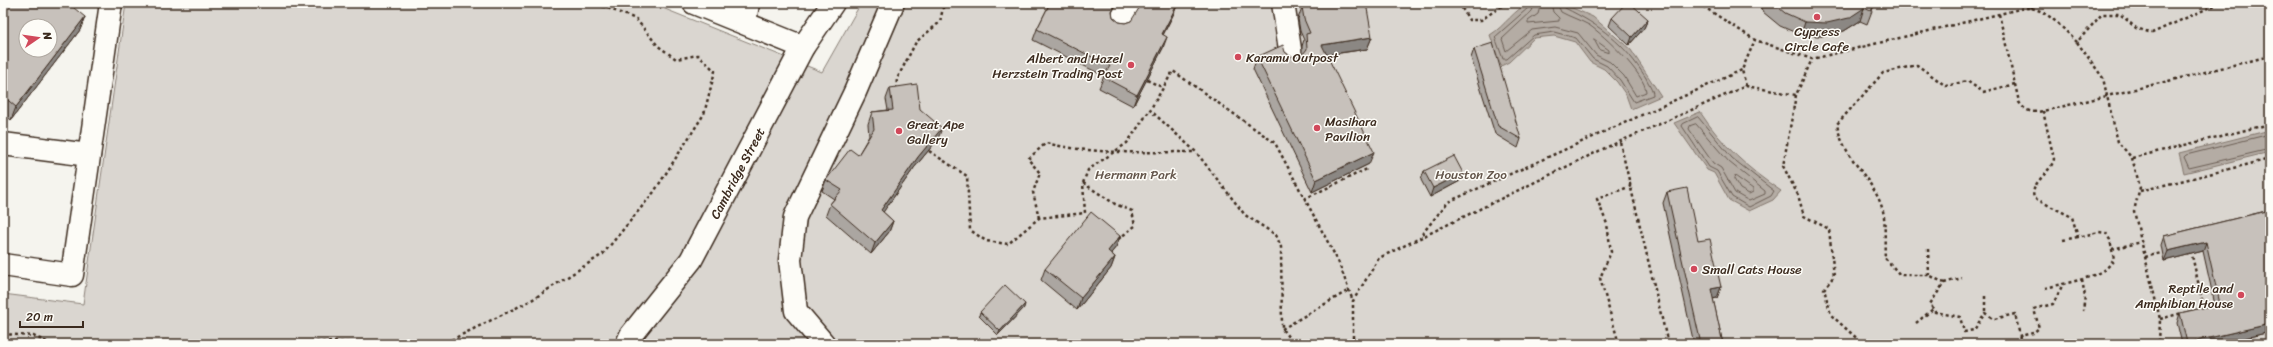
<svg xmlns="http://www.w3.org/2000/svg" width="2273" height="347" font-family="Sriracha,sans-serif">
  <rect width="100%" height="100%" fill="#f5f4ee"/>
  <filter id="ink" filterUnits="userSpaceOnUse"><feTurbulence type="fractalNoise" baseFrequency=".025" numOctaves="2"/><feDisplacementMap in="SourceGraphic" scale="8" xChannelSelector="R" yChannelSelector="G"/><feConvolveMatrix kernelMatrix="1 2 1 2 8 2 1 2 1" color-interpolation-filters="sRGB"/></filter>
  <g filter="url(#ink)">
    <polygon fill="#dad6d0" stroke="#8a8077" points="126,3 650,3 822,72 861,3 2270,3 2270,344 3,344 3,294 83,304"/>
    <g fill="#b4aca4" stroke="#84786e">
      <path d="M1530,3H1561L1593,17L1631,50L1661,96L1631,109L1626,95L1617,82L1604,69L1590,62L1575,42L1554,36L1534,38L1509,62L1501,66L1490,35C1505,26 1514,9 1530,3Z"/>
      <path d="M1700,112C1721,144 1749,170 1781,191L1773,200L1749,211L1729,200L1714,173L1707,170L1674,123Z"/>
      <polygon points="2270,130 2270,152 2184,173 2179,153"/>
    </g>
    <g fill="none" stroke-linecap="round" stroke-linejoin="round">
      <g stroke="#6b5e54" stroke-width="1">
        <path d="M1530,3L1528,8L1495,37L1503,59H1507L1534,35L1554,32L1576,38L1593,59L1607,66L1620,80L1634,102L1653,95C1653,89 1648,83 1646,78C1624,43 1601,26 1565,8L1562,3"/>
        <path d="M1535,3L1532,11L1502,39L1506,51L1532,30L1555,27L1578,33L1596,55L1610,62L1624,76L1636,96L1646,92C1646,75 1604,35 1589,25C1580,20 1570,17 1561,12L1557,3"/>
        <polyline points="1541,3 1538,14 1528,21 1528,24 1559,21 1559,18 1553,12 1551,3"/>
        <polygon points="1594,39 1609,50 1609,53 1600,50"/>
        <polygon points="1698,117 1732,158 1774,191 1771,196 1749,207 1732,197 1717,171 1709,167 1682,126 1683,124"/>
        <polygon points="1696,124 1729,162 1765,191 1765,194 1749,201 1735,193 1721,168 1713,163 1689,129 1690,126"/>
        <polyline points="2270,134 2186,155 2184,157 2189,168 2270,149"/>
        <polygon points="1735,176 1753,189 1753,192 1749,194 1740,189 1734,179"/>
      </g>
      <defs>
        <g id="minor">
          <polyline points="694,3 803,47"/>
          <polyline points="1283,3 1291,56"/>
          <polyline points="1120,22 1130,3"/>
          <polyline points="745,23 748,3"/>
          <polyline points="3,144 89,155"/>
          <polyline points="3,265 72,275 111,3"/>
          <polyline points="627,344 631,335 691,260 803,47 833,3"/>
          <polyline points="824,344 796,311 790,260 795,217 855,92 893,3"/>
        </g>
      </defs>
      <use href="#minor" stroke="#3b2a1e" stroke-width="25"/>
      <g stroke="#3b2a1e" stroke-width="2.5" stroke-dasharray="3 3" stroke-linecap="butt">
        <polyline points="1459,3 1469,20 1481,20 1506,3"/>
        <path d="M1698,3L1755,40L1812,59L2024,8C2045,6 2063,29 2077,42L2102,14H2120L2136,28L2152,33L2220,3"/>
        <polyline points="2031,8 2034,3"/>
        <path d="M1999,14L2019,102C2025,112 2033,113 2043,111L2107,96L2118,142L2132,158L2140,187L2134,211L2160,319L2159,344"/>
        <polyline points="2077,42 2103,78 2107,96 2270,56"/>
        <polyline points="1147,80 1162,87"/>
        <path d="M2015,84L1983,92L1967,81L1946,86L1917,65L1883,73L1837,124C1842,158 1875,179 1883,211C1886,225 1884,243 1885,258L1900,275H1929L1944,283L1930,304L1935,312L1960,317L1964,332L1974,330L1985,313L1994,319L2015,314L2020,336L2033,333L2039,328L2034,309L2053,304L2063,284C2079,280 2106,275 2114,259L2110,240L2106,233L2099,232L2078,237L2072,217L2034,198C2029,183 2051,173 2054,159L2043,111"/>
        <polyline points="1746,86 1742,70 1755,40"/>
        <polyline points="896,89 897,79 916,42 940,22 944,3"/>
        <polyline points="1796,95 1783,166 1798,195 1804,216 1829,229 1834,276 1824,289 1831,315 1863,344"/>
        <polyline points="1620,142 1668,344"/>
        <polyline points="929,151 967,176 970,230 986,241 1008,244 1039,218 1085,213 1083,183 1088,170 1127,143 1150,110"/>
        <polyline points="2132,158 2270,124"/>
        <polyline points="1083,183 1115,204 1132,211 1135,226 1117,240"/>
        <polyline points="2140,191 2270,159"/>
        <polyline points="1304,199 1367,169"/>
        <path d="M1039,218L1033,192L1040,173L1028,159L1046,143C1094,155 1146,152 1195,152"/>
        <polyline points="1422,234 1448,202 1742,70"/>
        <polyline points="2063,240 2078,237"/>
        <polyline points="1928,249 1929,275"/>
        <polyline points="2112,249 2142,242"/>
        <polyline points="2191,251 2204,308 2202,309"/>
        <polyline points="2145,257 2165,252"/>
        <polyline points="2082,280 2085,296 2083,311"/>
        <polyline points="1944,283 1962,278"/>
        <polyline points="2045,288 2063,284"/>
        <polyline points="1985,296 1985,313"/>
        <polyline points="2160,319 2182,313"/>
        <polyline points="1916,323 1933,309"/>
        <polyline points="1282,329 1349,290"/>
        <polyline points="3,334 33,336 52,344"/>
        <polyline points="1353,340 1361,344"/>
        <polyline points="220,344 336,342 356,344"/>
        <polyline points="434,344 445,343 530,301 603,254 654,192 704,114 715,71 698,55 676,59 658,46 636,19 594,3"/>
        <polyline points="1297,344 1292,342 1282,329 1281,247 1276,235 1245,215 1196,152 1150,110 1173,71 1275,143 1338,261 1353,301"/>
        <polyline points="1353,344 1353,301 1379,258 1603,149 1746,86 1796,95 1812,59"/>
        <polyline points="1619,344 1600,278 1611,252 1607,224 1597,199 1631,186"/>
        <polyline points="2018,344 2020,336"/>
      </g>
      <use href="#minor" stroke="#fdfcf7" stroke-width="22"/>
    </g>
    <g fill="#aba6a1" stroke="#3b2a1e">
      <polygon points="3,3 85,17 80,30 11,120 3,113"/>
      <polygon points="1050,3 1116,3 1112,12 1113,17 1119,22 1125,23 1131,21 1147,7 1178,3 1174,13 1163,35 1163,48 1133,106 1099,88 1104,76 1033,40 1037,29"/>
      <polygon points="1758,3 1875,3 1867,24 1860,21 1844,31 1822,36 1801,35 1780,26 1763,12"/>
      <polygon points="1302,7 1372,37 1367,49 1327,55 1369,164 1312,192 1253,69 1257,57 1285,52 1290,56 1297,57 1302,54 1302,46 1304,40 1300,31 1298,19"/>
      <polygon points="1612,18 1648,19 1644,28 1629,45 1609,26"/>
      <polygon points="1474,49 1521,139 1518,148 1495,134 1471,58"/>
      <polygon points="890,88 920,109 938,139 914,168 883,212 893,221 889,232 871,254 826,215 830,204 834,199 822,191 826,180 858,155 869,136 868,124 872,112 888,110 886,99"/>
      <polygon points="1424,171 1460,181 1430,197 1421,180"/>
      <polygon points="1667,192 1698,241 1721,287 1717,298 1713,299 1723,344 1694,344 1663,203"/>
      <polygon points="2270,210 2270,332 2220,344 2182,344 2177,323 2180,313 2215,305 2203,251 2164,261 2161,245 2164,236"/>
      <polygon points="1120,236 1116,247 1111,253 1115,257 1111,268 1077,310 1041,280 1045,269"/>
      <polygon points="1024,308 998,335 979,316 980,312"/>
    </g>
    <g fill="#8b8783" stroke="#3b2a1e">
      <polygon points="1178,3 1174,13 1158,45 1162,34"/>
      <polygon points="1864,8 1860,21 1844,31 1822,36 1801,35 1805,22"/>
      <polygon points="85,17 80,30 11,120 16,107"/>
      <polygon points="1648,19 1644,28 1629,45 1632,37"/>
      <polygon points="1167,37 1163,48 1133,106 1137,95"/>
      <polygon points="1372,37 1367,49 1318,56 1322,45"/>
      <polygon points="942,128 938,139 914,168 877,221 881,210 918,157"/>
      <polygon points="1374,152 1369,164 1312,192 1316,180"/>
      <polygon points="1463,173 1460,181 1430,197 1433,188"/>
      <polygon points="893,221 889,232 871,254 875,243"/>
      <polygon points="1120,236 1116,247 1104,262 1108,251"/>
      <polygon points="2206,242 2203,251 2164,261 2168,251"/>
      <polygon points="1115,257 1111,268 1077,310 1081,298"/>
      <polygon points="1721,287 1717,298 1707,300 1711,289"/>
      <polygon points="1025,304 1024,308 998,335 1000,331"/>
      <polygon points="2270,324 2270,332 2220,344 2187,344 2187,343"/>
    </g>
    <g fill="#c7c1bb" stroke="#3b2a1e" fill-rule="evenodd">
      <path d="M3,3H68L85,17L16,107L3,96ZM26,26H50V50H26Z"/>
      <polygon points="1050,3 1115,3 1112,11 1113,17 1119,22 1125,23 1131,21 1141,5 1147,7 1149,3 1178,3 1162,34 1167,37 1137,95 1103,77 1110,66 1037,29"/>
      <polygon points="1312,3 1366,3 1372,37 1322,45 1374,152 1316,180 1257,57 1283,45 1285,52 1290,56 1297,57 1303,54 1307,49 1306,34 1310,33 1304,19 1302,7"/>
      <polygon points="1626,3 1630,3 1648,19 1632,37 1612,18"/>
      <polygon points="1773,3 1875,3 1871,11 1864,8 1849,18 1827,23 1805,22 1785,13"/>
      <polygon points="1493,43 1521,139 1498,126 1474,49"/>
      <polygon points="917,84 920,109 942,128 918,157 881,210 893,221 875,243 830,204 842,190 826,180 850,149 858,155 874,129 872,112 893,110 890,88"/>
      <polygon points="1454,156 1463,173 1433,188 1424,171"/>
      <polygon points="1687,188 1698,241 1710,239 1721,287 1711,289 1723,344 1701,344 1667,192"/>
      <polygon points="2270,210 2270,324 2187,343 2180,313 2220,304 2206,242 2168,251 2164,236"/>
      <polygon points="1091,212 1120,236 1108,251 1115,257 1081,298 1045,269"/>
      <polygon points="1005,285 1025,304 1000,331 980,312"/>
    </g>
  </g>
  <g fill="#d1495b" stroke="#fdfcf7" stroke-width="1.5">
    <circle cx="1817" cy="17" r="4"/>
    <circle cx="1238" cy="57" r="4"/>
    <circle cx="1131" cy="65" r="4"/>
    <circle cx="1317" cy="128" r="4"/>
    <circle cx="899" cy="131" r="4"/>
    <circle cx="1694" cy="269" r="4"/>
    <circle cx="2241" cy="295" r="4"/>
  </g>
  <g text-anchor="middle" stroke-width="3" stroke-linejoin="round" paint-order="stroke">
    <g font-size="13" fill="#3b2a1e" stroke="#fdfcf7" text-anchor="start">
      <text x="1817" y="36" text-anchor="middle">Cypress<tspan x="1817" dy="15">Circle Cafe</tspan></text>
      <text x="1246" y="62">Karamu Outpost</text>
      <text x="1123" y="63" text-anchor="end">Albert and Hazel<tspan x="1123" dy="15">Herzstein Trading Post</tspan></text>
      <text x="1325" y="126">Masihara<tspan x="1325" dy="15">Pavilion</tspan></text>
      <text x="907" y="129">Great Ape<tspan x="907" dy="15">Gallery</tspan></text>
      <text x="1702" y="274">Small Cats House</text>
      <text x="2233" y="293" text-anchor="end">Reptile and<tspan x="2233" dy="15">Amphibian House</tspan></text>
    </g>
    <g font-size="13" fill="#3b2a1e" stroke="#fdfcf7">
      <text transform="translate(737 173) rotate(-62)" y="5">Cambridge Street</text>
    </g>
    <g font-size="13" fill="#63554a" stroke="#fdfcf7">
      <text x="1136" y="179">Hermann Park</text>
      <text x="1471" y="179">Houston Zoo</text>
    </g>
  </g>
  <rect width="2273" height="347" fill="none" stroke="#fdfcf7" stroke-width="16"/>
  <rect x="8" y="8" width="2257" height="331" fill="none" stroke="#3b2a1e" stroke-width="1.5" filter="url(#ink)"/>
  <g transform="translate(38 38) rotate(77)"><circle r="19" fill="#fdfcf7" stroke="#afa8a0"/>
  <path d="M0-3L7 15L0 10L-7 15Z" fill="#d1495b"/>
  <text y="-6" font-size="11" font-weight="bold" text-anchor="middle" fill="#3b2a1e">N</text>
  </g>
  <path d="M20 321v6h63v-6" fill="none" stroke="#3b2a1e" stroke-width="2"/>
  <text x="26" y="321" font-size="12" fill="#3b2a1e" stroke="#fdfcf7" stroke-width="3" paint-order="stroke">20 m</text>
</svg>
